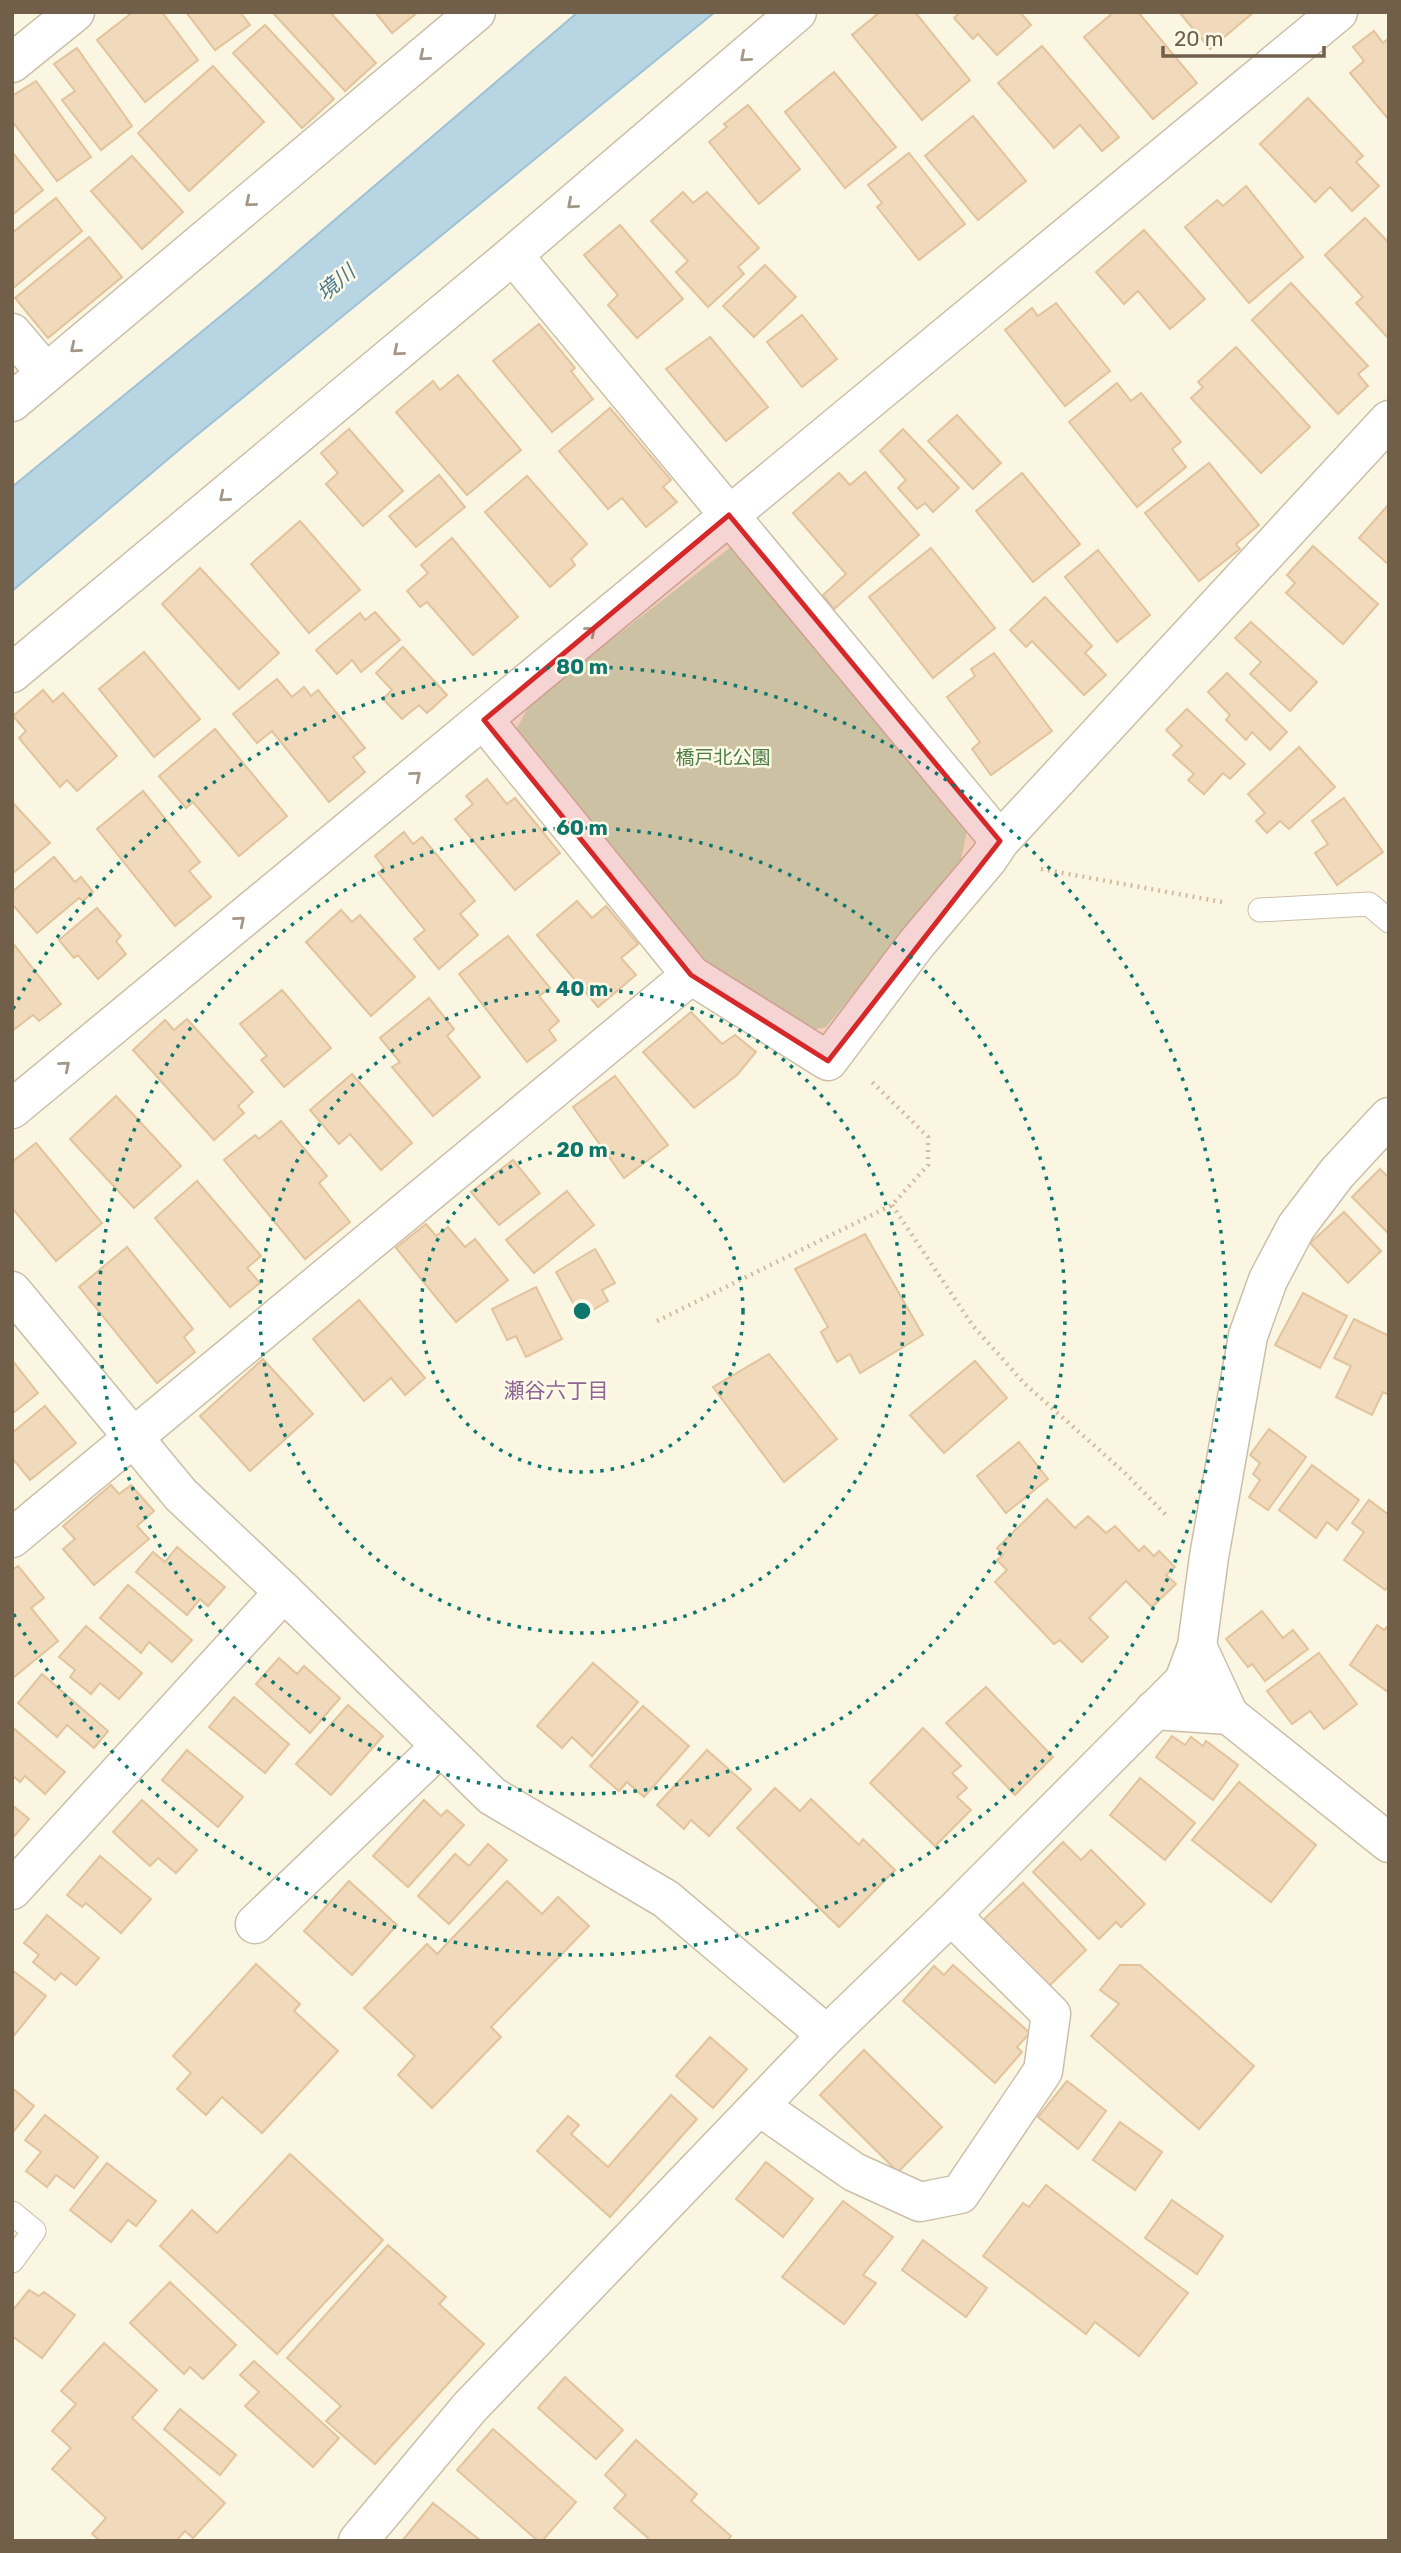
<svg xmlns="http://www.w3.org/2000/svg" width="1401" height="2553" font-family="Rubik,'Noto Sans JP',sans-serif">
  <rect width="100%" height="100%" fill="#fbf6e2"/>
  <polygon fill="#cae8c1" points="736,543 967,831 960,864 826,1027 808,1031 716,976 515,732 531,702"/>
  <polygon fill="#b8d5e4" stroke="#9ec2d5" stroke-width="2" points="578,12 715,12 186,444 12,591 12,487 255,288"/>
  <g fill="#f0dabb" stroke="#e2c39c" stroke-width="2">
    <polygon points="133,12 162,12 198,60 145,102 97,40"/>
    <polygon points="186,12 240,12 250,25 215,50"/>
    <polygon points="276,12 330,12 376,63 345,91 274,14"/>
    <polygon points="375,12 418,12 392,33"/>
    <polygon points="880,12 915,12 970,80 922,120 852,35"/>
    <polygon points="960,12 1020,12 1031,25 997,55 978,34 973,39 954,18"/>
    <polygon points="1114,12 1138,12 1197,83 1153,119 1084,37"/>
    <polygon points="1179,12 1254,12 1210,49"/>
    <polygon points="265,25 334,99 302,128 233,53"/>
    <polygon points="1374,31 1383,43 1389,38 1389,120 1350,73 1364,61 1353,47"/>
    <polygon points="1042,46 1119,137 1102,151 1080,125 1054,148 998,83"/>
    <polygon points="77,48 132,126 101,150 62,100 75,91 54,64"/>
    <polygon points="213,66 264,122 189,191 138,133"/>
    <polygon points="834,72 896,147 845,188 785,112"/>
    <polygon points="36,81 91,157 57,181 12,121 12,96"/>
    <polygon points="1308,98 1363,156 1356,162 1379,186 1352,211 1330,187 1315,202 1260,144"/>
    <polygon points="748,105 800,169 759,204 709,142 727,127 724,124"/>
    <polygon points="973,116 1026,181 978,220 925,156"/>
    <polygon points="12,152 43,190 12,215"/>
    <polygon points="909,153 965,224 919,260 877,207 882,203 868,185"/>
    <polygon points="132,156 183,212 142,249 91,191"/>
    <polygon points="1246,186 1303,257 1249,303 1185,227 1217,200 1223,206"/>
    <polygon points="683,192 693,203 707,192 759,248 738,267 744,274 708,307 676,272 688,261 651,221"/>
    <polygon points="56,198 82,231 12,289 12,233"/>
    <polygon points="1365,218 1389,243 1389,339 1356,303 1363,297 1325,255"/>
    <polygon points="620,225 683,299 637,338 608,305 618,295 584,255"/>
    <polygon points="1144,230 1205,299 1170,329 1138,291 1124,304 1096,272"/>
    <polygon points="89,237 122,277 48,338 15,298"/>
    <polygon points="765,265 796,297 754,337 723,306"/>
    <polygon points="1291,283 1368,366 1358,374 1368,386 1338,414 1252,320"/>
    <polygon points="1056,303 1110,371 1065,406 1005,330 1032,308 1038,316"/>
    <polygon points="802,315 837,359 802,387 767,342"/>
    <polygon points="539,324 575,368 571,371 593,399 552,432 493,361"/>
    <polygon points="710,337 768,407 726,441 666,369"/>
    <polygon points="1236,347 1310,427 1261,473 1191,398 1203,387 1198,382"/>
    <polygon points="458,375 521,450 467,495 396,412 433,381 440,390"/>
    <polygon points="1117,383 1131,401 1141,393 1181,442 1172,449 1186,467 1137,507 1069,422"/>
    <polygon points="610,408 671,480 663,487 677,502 646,527 622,498 608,509 559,451"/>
    <polygon points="957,415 1001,463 973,489 928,441"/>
    <polygon points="349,429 403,491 363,526 326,484 338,473 321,453"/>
    <polygon points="903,429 959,488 933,512 925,503 917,509 898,488 906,480 880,451"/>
    <polygon points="1209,463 1259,525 1236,544 1240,549 1199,581 1145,513"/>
    <polygon points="865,472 919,535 834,609 823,595 846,574 793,513 839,473 850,485"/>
    <polygon points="1022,473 1080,544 1033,582 976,511"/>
    <polygon points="439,475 465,507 416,547 389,516"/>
    <polygon points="527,476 587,544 571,559 575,565 550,587 485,512"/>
    <polygon points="1389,504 1389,565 1359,538"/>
    <polygon points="300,521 360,590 309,633 251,564"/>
    <polygon points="452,538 518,617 473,655 427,602 420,607 407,591 428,573 421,565"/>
    <polygon points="1313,546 1378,604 1343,644 1286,593 1295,583 1287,575"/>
    <polygon points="931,548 995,628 933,678 869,597"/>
    <polygon points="1098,550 1150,615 1117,642 1065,577"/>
    <polygon points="200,568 279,653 239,689 162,604"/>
    <polygon points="1045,597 1092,646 1085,653 1106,675 1084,695 1032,641 1026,647 1010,630"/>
    <polygon points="375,612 400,640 361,672 352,660 337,674 316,650 360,613 365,620"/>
    <polygon points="1251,622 1317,682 1290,711 1250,674 1261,662 1235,638"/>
    <polygon points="403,647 447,695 427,713 419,705 402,719 383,699 392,690 376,673"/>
    <polygon points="144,652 200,719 154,757 99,689"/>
    <polygon points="994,653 1052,731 991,775 972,749 980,742 947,697 975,676 971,669"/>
    <polygon points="1227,673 1287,732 1270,750 1252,732 1246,740 1226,720 1230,715 1208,692"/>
    <polygon points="277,679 292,697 304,687 311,696 318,690 365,748 353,757 365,772 329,802 272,731 257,743 233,714"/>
    <polygon points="43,690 53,702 63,693 117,756 77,791 67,780 60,787 19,738 26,731 13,716"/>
    <polygon points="1187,709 1245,764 1230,779 1223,773 1204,794 1188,780 1194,774 1173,755 1182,746 1166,730"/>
    <polygon points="215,729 287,816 239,856 193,802 186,808 159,776"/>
    <polygon points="1299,747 1335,787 1289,829 1280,821 1267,833 1256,821 1265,813 1248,794"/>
    <polygon points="487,779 507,804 515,798 560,853 515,890 455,819 473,804 466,796"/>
    <polygon points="143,791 200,862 189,871 211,897 175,926 97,829"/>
    <polygon points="1344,798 1383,852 1337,885 1315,853 1328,844 1312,821"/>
    <polygon points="12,802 50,843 12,874"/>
    <polygon points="404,832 413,844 422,837 475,901 460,914 478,935 439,969 414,939 425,930 378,873 384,868 375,856"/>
    <polygon points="54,857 75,882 81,877 93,892 83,901 79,898 37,933 12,904 12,892"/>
    <polygon points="577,901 592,918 606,906 638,944 621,958 636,975 598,1007 537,935"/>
    <polygon points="97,908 121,936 116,941 126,954 98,979 78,955 74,958 59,940"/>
    <polygon points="341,910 352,922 360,915 415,977 371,1016 306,942"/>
    <polygon points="508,936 550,988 539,996 559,1021 549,1030 556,1040 527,1062 459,974"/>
    <polygon points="12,942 61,1004 39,1021 33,1015 12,1031"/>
    <polygon points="282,990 331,1048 284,1087 261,1060 267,1056 240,1024"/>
    <polygon points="429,998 454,1029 447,1036 480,1077 433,1116 392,1067 400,1062 380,1038"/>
    <polygon points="691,1012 722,1044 735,1035 756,1052 737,1075 694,1108 643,1052"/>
    <polygon points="187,1019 253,1092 238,1106 244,1113 214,1140 133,1050 165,1020 174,1030"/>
    <polygon points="352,1074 412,1143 381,1170 350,1134 339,1144 310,1110"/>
    <polygon points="615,1076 668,1145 624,1178 573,1107"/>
    <polygon points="116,1096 181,1166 134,1208 70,1139"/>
    <polygon points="281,1121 327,1176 319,1183 350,1222 305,1259 224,1160 255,1135 259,1139"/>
    <polygon points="36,1143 102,1223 56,1261 12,1208 12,1162"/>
    <polygon points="513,1160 540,1193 499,1225 471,1192"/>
    <polygon points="1380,1169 1389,1178 1389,1234 1352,1197"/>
    <polygon points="197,1181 261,1256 247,1268 260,1283 230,1307 155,1218"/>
    <polygon points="567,1191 594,1225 534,1273 506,1240"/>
    <polygon points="1344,1212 1381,1251 1348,1283 1310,1243"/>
    <polygon points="426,1224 436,1236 448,1227 465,1247 475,1239 508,1280 456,1322 396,1248"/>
    <polygon points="865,1234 923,1335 860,1373 850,1354 837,1362 821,1332 828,1327 795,1269"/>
    <polygon points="127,1247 193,1329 184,1337 195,1352 157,1383 79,1287"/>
    <polygon points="595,1249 615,1283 602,1290 608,1301 581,1317 556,1272"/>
    <polygon points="536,1287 562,1339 526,1357 516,1336 507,1340 492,1309"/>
    <polygon points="1303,1293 1347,1316 1320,1368 1275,1345"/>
    <polygon points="359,1300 425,1378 405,1395 391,1378 364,1401 313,1339"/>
    <polygon points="1354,1319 1389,1336 1389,1395 1383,1392 1372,1415 1336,1397 1351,1366 1334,1358"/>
    <polygon points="769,1354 837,1439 784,1482 713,1387"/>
    <polygon points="263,1359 313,1414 250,1471 200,1416"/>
    <polygon points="12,1360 38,1393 12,1414"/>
    <polygon points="975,1361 1007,1398 944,1453 910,1415"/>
    <polygon points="45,1406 76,1443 30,1480 12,1458 12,1433"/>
    <polygon points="1269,1429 1306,1457 1268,1510 1249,1497 1260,1480 1253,1474 1260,1463 1250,1455"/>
    <polygon points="1019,1442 1048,1479 1006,1513 977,1476"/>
    <polygon points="1312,1465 1359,1500 1337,1530 1327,1522 1316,1538 1279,1510"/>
    <polygon points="111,1485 119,1494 131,1485 154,1511 137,1526 149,1539 94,1585 63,1549 75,1539 63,1526"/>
    <polygon points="1047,1499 1075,1528 1088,1516 1106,1533 1115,1526 1139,1551 1144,1546 1154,1556 1159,1551 1175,1567 1166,1575 1176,1584 1152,1607 1126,1581 1089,1618 1108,1637 1082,1662 1060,1640 1054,1644 995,1582 1007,1570 997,1560 1003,1555 997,1548"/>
    <polygon points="1369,1500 1389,1515 1389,1585 1385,1590 1344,1560 1364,1532 1352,1523"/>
    <polygon points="177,1547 225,1587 208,1606 200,1599 187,1615 136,1572 153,1552 165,1562"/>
    <polygon points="18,1566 44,1598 31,1608 58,1641 13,1678 12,1570"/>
    <polygon points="128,1585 192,1640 172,1662 149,1642 141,1653 100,1618"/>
    <polygon points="1262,1611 1283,1638 1293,1630 1308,1649 1265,1681 1252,1664 1248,1667 1226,1639"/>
    <polygon points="1377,1625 1384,1630 1389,1625 1388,1692 1350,1665"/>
    <polygon points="86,1626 142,1673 119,1699 100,1683 91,1694 70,1677 75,1670 59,1657"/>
    <polygon points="1319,1653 1357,1704 1324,1729 1310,1711 1292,1724 1267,1691"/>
    <polygon points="279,1658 297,1674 304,1666 340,1698 310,1733 256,1684"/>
    <polygon points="593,1663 638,1702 592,1756 572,1737 562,1748 537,1726"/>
    <polygon points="42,1674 108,1731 94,1748 67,1725 57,1737 18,1703"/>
    <polygon points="986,1687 1053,1757 1015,1795 946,1723"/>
    <polygon points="234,1697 289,1744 265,1773 209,1727"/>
    <polygon points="348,1705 383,1736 331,1795 296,1764"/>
    <polygon points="643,1706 689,1746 644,1797 627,1782 619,1791 590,1766"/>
    <polygon points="12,1727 65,1772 45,1794 25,1776 20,1782 12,1775"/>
    <polygon points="923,1728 961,1766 952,1773 967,1788 957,1797 971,1810 935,1846 870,1783"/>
    <polygon points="1172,1736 1185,1745 1191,1737 1203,1746 1206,1741 1238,1765 1213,1800 1156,1757"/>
    <polygon points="187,1750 243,1797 218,1827 162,1780"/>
    <polygon points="707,1750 751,1789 709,1836 691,1820 684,1829 657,1805"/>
    <polygon points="1140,1778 1195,1823 1165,1860 1110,1815"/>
    <polygon points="1239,1782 1316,1845 1271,1902 1192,1840"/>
    <polygon points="775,1788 800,1811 811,1799 859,1845 863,1839 895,1870 839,1927 737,1828"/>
    <polygon points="142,1800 197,1850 176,1873 158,1858 150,1866 113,1832"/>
    <polygon points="424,1800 441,1816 447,1810 464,1825 408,1887 373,1856"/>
    <polygon points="12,1805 29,1819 12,1839"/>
    <polygon points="1063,1842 1081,1860 1091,1850 1145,1904 1121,1927 1116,1922 1099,1939 1033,1872"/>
    <polygon points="488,1844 507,1860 449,1924 418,1896 455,1854 469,1866"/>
    <polygon points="100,1856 151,1899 121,1933 86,1903 82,1907 67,1895"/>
    <polygon points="349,1881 397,1925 352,1975 304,1931"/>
    <polygon points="507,1881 542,1914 558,1897 589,1926 491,2027 501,2037 432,2108 398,2075 415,2056 364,2008 427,1944 437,1954"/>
    <polygon points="1023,1883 1086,1950 1048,1987 984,1919"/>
    <polygon points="47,1915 99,1958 76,1985 61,1973 55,1980 33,1962 39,1955 24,1943"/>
    <polygon points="256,1964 300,2004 294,2011 338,2051 262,2133 222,2097 206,2115 177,2089 191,2073 173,2056"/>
    <polygon points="953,1965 1030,2033 1017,2047 1022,2052 995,2083 903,2001 934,1966 944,1975"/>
    <polygon points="1120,1965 1140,1965 1254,2066 1199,2129 1091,2036 1119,2004 1100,1990"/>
    <polygon points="12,1970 46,1996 12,2038"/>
    <polygon points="710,2037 747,2069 713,2108 676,2076"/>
    <polygon points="864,2050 942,2127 898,2172 820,2095"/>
    <polygon points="1067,2081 1106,2111 1078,2149 1038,2117"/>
    <polygon points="12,2088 34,2106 13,2132 12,2132"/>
    <polygon points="671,2095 697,2119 610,2217 537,2151 568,2116 579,2125 571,2134 608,2167"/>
    <polygon points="45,2115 98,2157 74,2188 56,2175 47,2187 26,2171 41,2152 25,2140"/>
    <polygon points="1120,2122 1162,2152 1135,2190 1093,2160"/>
    <polygon points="290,2154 383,2240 277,2354 160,2246 192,2210 217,2233"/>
    <polygon points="766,2162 813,2199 783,2237 736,2199"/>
    <polygon points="107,2163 156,2201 136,2226 128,2220 111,2242 70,2210"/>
    <polygon points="1046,2185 1188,2293 1139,2356 1095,2322 1086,2334 983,2256 1023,2203 1029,2207"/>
    <polygon points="1172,2200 1223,2236 1197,2274 1145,2238"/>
    <polygon points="843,2201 893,2237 863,2275 876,2283 844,2324 782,2277"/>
    <polygon points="923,2240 987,2288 966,2317 902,2270"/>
    <polygon points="388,2245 446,2297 439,2304 484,2344 375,2464 326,2421 341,2406 287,2358"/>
    <polygon points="170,2282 236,2345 203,2379 190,2367 184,2374 130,2323"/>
    <polygon points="29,2290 39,2296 44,2292 75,2315 42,2358 12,2336 12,2311"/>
    <polygon points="104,2343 157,2390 132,2418 225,2503 193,2538 185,2531 176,2541 100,2541 92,2534 106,2518 52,2469 71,2448 52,2431 76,2404 61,2391"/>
    <polygon points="254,2361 339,2438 313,2467 245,2406 259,2392 240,2375"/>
    <polygon points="565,2377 623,2430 596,2459 538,2408"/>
    <polygon points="180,2409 236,2455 220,2475 164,2429"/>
    <polygon points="493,2429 576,2502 542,2541 538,2541 457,2470"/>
    <polygon points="636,2440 697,2494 691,2501 731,2536 727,2541 646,2541 648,2538 614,2508 626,2495 605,2475"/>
    <polygon points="433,2503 481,2541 402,2541"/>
  </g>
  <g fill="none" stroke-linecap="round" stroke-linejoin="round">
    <defs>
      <g id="lane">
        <polyline points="1260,910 1369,904 1389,921"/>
        <polyline points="12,2213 34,2231 12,2261"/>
      </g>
      <g id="street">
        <polyline points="12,63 75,12"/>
        <polyline points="513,255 1000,841"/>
        <polyline points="12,333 46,373"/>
        <polyline points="12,402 476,12"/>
        <polyline points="12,673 513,255 797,12"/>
        <polyline points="484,720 691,975"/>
        <polyline points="12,1109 1338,12"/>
        <polyline points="12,1291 181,1495 284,1592 492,1796 666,1899 827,2035"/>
        <polyline points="12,1538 691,975 828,1061 917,943 988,859 1000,841 1389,420"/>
        <polyline points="1154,1710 1229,1715 1197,1646"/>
        <polyline points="1229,1715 1389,1843"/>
        <polyline points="12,1890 284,1592"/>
        <polyline points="255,1924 440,1747"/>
        <polyline points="759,2106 854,2172 920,2202 960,2194 1043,2071 1051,2014 951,1915"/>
        <polyline points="358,2541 470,2407 827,2035 951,1915 1184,1681 1197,1646 1209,1557 1248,1336 1268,1280 1296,1227 1337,1173 1389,1117"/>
      </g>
    </defs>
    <use href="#lane" stroke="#ccbfa9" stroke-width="25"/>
    <use href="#street" stroke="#ccbfa9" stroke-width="41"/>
    <g stroke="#d4bd9e" stroke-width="4.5" stroke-dasharray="2 5" stroke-linecap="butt">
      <polyline points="1041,869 1222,902"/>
      <polyline points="892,1205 973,1326 1025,1384 1124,1472 1168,1517"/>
      <polyline points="657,1321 892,1205 928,1165 928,1137 872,1082"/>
    </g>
    <use href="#lane" stroke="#fff" stroke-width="23"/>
    <use href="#street" stroke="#fff" stroke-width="38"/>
  </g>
  <defs><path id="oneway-chevron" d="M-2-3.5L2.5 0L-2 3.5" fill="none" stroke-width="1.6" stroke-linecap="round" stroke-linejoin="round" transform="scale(1.75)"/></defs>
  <g stroke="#a39789">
    <use href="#oneway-chevron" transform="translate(424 56) rotate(140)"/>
    <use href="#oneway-chevron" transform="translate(745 57) rotate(139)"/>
    <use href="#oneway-chevron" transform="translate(250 202) rotate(140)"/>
    <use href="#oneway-chevron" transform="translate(572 204) rotate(139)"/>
    <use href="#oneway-chevron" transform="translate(75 348) rotate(140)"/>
    <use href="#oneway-chevron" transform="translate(398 351) rotate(140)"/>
    <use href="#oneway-chevron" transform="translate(224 497) rotate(140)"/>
    <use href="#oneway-chevron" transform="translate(591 631) rotate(-40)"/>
    <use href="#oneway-chevron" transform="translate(416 776) rotate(-40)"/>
    <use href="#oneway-chevron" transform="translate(240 921) rotate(-40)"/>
    <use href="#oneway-chevron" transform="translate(65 1066) rotate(-40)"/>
  </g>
  <path fill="#d62828" fill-opacity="0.2" stroke="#d62828" stroke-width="5" stroke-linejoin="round" d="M729,515L1000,841L828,1061L691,975L484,720Z"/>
  <g fill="none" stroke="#0f766e" stroke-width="3.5" stroke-dasharray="3.5 7">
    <circle cx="582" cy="1311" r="161"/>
    <circle cx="582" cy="1311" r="322"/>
    <circle cx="582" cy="1311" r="483"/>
    <path d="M13 1009A644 644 0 1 1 13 1613"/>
  </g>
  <g text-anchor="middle" stroke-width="5" stroke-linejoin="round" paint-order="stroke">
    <g font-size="19" fill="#4b7d45" stroke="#fefae8">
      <text x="723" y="764">橋戸北公園</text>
    </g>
    <g font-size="21" font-style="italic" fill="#4a7992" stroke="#fefae8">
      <text transform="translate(336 283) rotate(-40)" y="7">境川</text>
    </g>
    <g font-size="21" fill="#8e6595" stroke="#fefae8">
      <text x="556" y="1398">瀬谷六丁目</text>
    </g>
  </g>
  <circle cx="582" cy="1311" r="10" fill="#0f766e" stroke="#fefae8" stroke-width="3.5"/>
  <g font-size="21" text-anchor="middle" font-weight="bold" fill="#0f766e" stroke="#fefae8" stroke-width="5" stroke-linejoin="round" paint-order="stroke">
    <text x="582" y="674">80 m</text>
    <text x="582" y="835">60 m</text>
    <text x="582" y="996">40 m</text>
    <text x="582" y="1157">20 m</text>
  </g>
  <rect width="1401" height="2553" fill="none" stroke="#725f4a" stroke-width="28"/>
  <path d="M1163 46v10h161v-10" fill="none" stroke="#725f4a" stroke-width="3.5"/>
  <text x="1174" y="46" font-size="21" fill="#725f4a" stroke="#fefae8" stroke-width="5" paint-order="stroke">20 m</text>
</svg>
